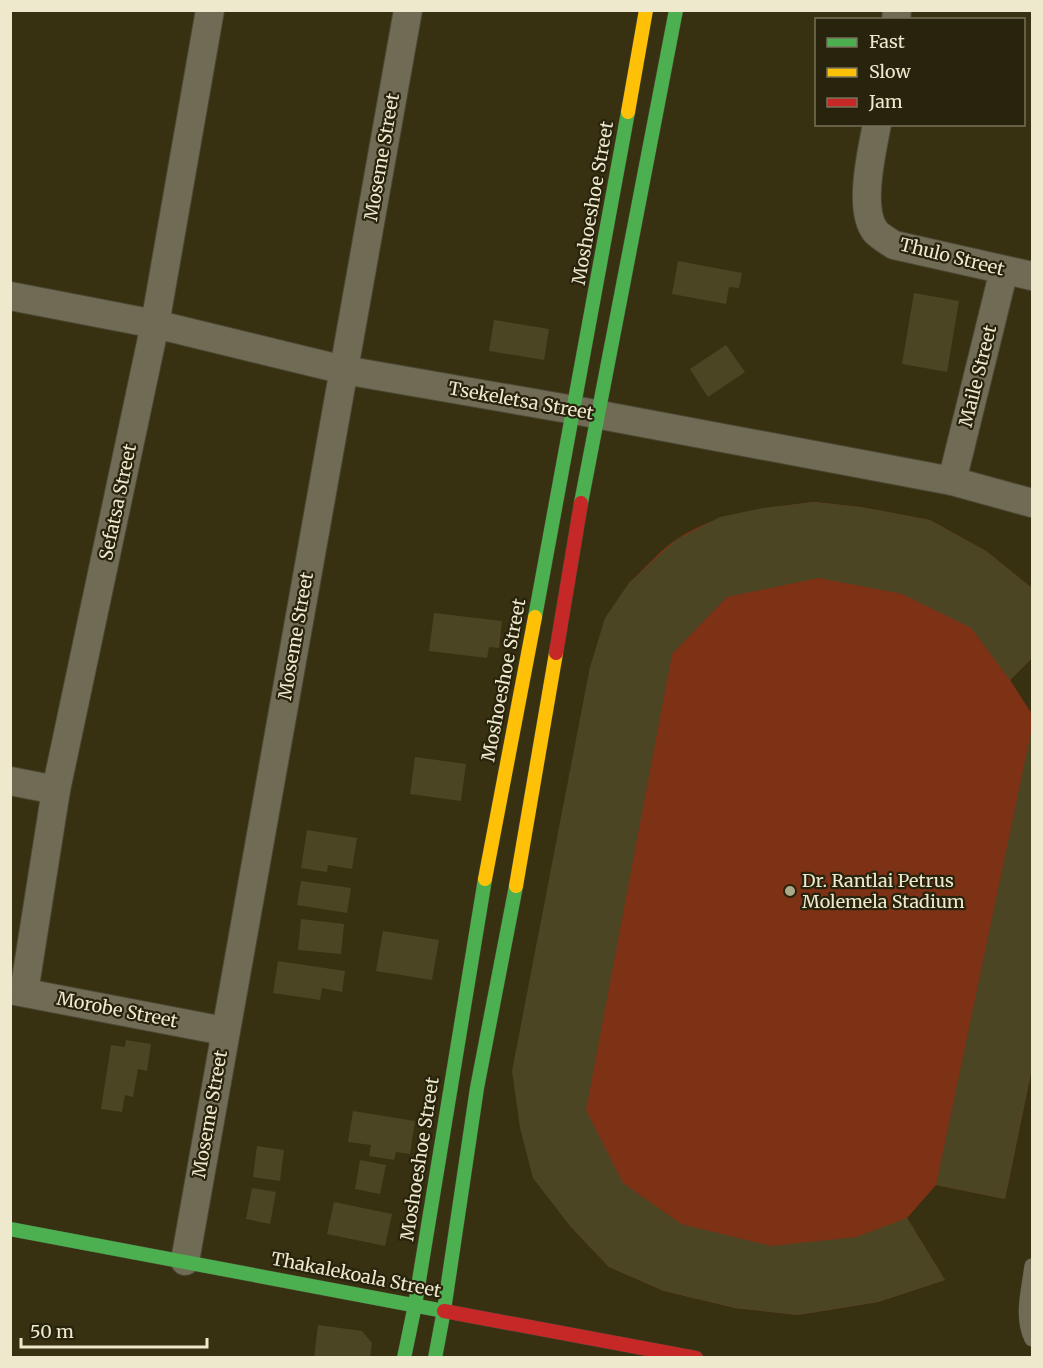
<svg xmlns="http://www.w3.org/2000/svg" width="1043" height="1368" font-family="Merriweather,serif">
  <rect width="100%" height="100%" fill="#373111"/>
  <path fill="#7d3115" d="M814,502L861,507L930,520L986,551L1032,588V658L1010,680L1032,714V1068L1005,1199L936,1185L907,1218L945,1280L878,1302L798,1315L735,1308L664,1291L609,1267L570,1226L629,583C644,569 660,550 677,539C718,512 766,508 814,502Z"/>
  <g fill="#4c4524">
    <polygon points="678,261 742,273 739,288 729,287 726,304 672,294"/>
    <polygon points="914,293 959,301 947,372 902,364"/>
    <polygon points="494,320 549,329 544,360 489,351"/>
    <polygon points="726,345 745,372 708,397 690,369"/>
    <polygon points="814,502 861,507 930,520 986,551 1032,588 1032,658 1010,680 971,628 902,594 819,578 727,597 672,654 586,1110 623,1183 681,1224 771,1246 856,1237 907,1218 945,1280 878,1302 798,1315 735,1308 664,1291 609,1267 570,1226 533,1178 520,1128 512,1071 590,667 605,618 629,583 676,540 720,517 763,508"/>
    <polygon points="434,613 502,621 499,648 489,647 487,658 429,651"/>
    <polygon points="1031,732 1032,1068 1005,1199 936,1185"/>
    <polygon points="415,757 466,764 461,801 410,794"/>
    <polygon points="307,830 357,838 352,869 328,865 327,872 301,868"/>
    <polygon points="301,881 351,888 347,913 297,905"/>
    <polygon points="301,919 344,924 341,954 298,950"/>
    <polygon points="383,931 439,940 432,980 376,971"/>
    <polygon points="278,961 345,971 342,992 322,988 320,1000 273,993"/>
    <polygon points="126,1040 151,1044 147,1071 138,1069 133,1097 125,1095 122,1112 101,1109 111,1045 125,1047"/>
    <polygon points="353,1111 415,1121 410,1154 396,1152 394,1160 369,1156 371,1145 348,1142"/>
    <polygon points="257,1146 284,1150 280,1181 253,1177"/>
    <polygon points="360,1160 386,1165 380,1194 355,1189"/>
    <polygon points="252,1188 276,1192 270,1224 246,1219"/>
    <polygon points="334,1202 392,1214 385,1246 327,1234"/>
    <polygon points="318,1325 362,1331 372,1343 370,1358 314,1358"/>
  </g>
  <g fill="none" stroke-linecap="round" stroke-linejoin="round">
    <defs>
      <path id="lane" d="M1032,1266C1029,1290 1021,1317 1032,1339"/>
      <g id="street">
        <polyline points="896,20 897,10"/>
        <path d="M877,124C872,151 858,208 875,231C879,236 888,241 894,245L1032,276"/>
        <polyline points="10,296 155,324 344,370 574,410 952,481 1032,503"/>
        <polyline points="952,481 1004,270"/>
        <polyline points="10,781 56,790"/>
        <polyline points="10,990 224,1031"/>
        <polyline points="24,992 56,790 155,324 210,10"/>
        <polyline points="185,1261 408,10"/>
      </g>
      <g id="fast">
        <polyline points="581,503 676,10"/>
        <polyline points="535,617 628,112"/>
        <polyline points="10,1229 444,1311"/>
        <polyline points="404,1358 415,1305 485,879"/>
        <polyline points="435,1358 444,1310 477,1088 516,886"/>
      </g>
      <g id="slow">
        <polyline points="628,112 646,10"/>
        <polyline points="485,879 535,617"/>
        <polyline points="516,886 556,653"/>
      </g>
      <g id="jam">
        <polyline points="556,653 581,503"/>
        <polyline points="444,1311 696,1358"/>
      </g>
    </defs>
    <use href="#lane" stroke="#4c4834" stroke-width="16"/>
    <use href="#street" stroke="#4c4834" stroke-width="30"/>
    <use href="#fast" stroke="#4c4834" stroke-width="15"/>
    <use href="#slow" stroke="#4c4834" stroke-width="15"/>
    <use href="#jam" stroke="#4c4834" stroke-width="15"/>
    <use href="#lane" stroke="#6f6b55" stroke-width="15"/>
    <use href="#street" stroke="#6f6b55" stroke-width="28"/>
    <use href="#fast" stroke="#4caf50" stroke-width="14"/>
    <use href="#slow" stroke="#ffc107" stroke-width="14"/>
    <use href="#jam" stroke="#c62828" stroke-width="14"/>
  </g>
  <circle fill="#aea88b" stroke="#28230d" stroke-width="2" cx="790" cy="891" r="6"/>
  <g text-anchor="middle" stroke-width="4.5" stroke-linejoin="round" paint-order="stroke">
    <g font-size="18" fill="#eee8cd" stroke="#28230d">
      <text transform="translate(382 157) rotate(-80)" y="6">Moseme Street</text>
      <text transform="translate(593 203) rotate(-80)" y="6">Moshoeshoe Street</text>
      <text transform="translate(952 257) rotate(14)" y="6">Thulo Street</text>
      <text transform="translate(978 376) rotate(-76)" y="6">Maile Street</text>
      <text transform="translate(521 401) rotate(10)" y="6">Tsekeletsa Street</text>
      <text transform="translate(118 502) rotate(-78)" y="6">Sefatsa Street</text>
      <text transform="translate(296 636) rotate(-80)" y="6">Moseme Street</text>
      <text transform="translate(504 680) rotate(-79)" y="6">Moshoeshoe Street</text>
      <text transform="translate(117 1010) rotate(11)" y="6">Morobe Street</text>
      <text transform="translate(210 1114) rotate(-80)" y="6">Moseme Street</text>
      <text transform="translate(420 1159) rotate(-81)" y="6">Moshoeshoe Street</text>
      <text transform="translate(356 1275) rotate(11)" y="6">Thakalekoala Street</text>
    </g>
    <g font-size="18" fill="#eee8cd" stroke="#28230d" text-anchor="start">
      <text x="802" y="887">Dr. Rantlai Petrus<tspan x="802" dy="21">Molemela Stadium</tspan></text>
    </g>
  </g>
  <rect width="1043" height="1368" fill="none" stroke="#eee8cd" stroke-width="24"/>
  <rect x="815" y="18" width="210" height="108" fill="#28230d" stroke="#77725a" stroke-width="1.5"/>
  <rect x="827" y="38" width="30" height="9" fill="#4caf50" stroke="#77725a" stroke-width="1.5"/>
  <text x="869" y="48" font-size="18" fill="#eee8cd">Fast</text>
  <rect x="827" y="68" width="30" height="9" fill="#ffc107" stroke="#77725a" stroke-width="1.5"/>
  <text x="869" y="78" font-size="18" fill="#eee8cd">Slow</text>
  <rect x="827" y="98" width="30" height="9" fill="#c62828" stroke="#77725a" stroke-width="1.5"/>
  <text x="869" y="108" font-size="18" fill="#eee8cd">Jam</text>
  <path d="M21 1338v9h186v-9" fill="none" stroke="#eee8cd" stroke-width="3"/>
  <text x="30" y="1338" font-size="18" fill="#eee8cd" stroke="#28230d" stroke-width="4.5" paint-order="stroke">50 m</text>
</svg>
